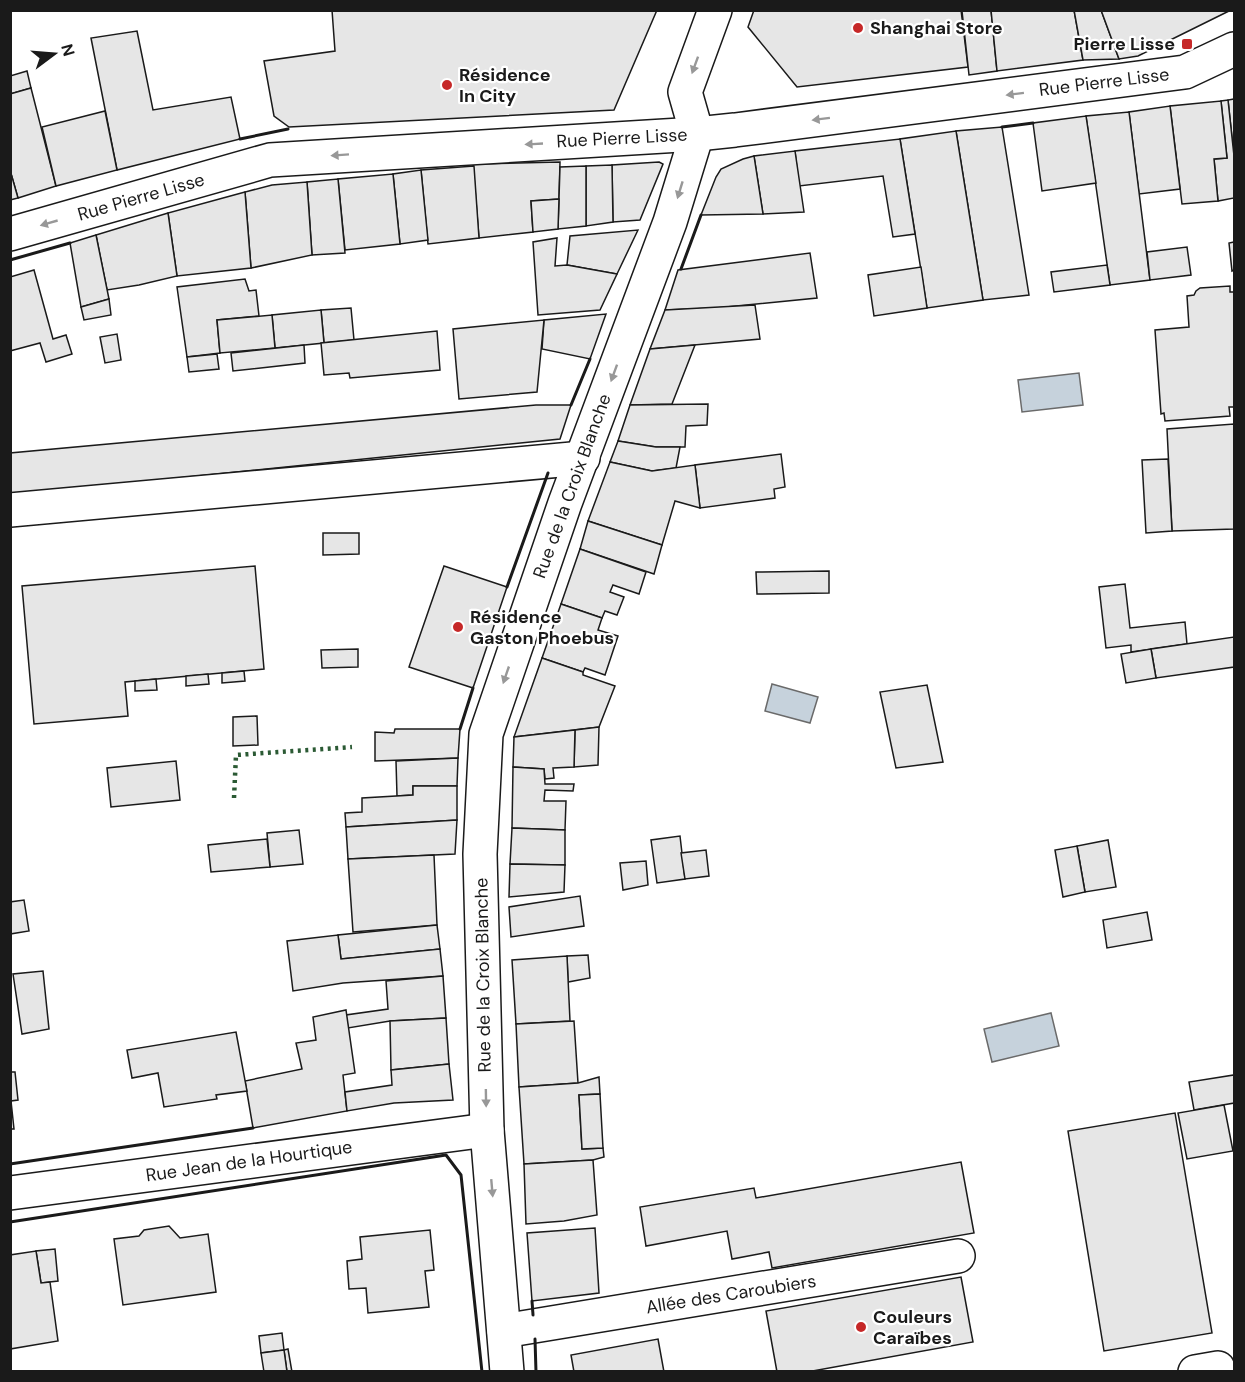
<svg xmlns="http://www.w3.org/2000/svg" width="1245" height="1382" font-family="'DM Sans',sans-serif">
  <rect width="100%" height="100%" fill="#fff"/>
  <g fill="#c6d2dc" stroke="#6a6a6a" stroke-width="1.5">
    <polygon points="1079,373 1083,405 1022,412 1018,380"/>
    <polygon points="772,684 818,697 810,723 765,711"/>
    <polygon points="1051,1013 1059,1046 992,1062 984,1029"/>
  </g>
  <g fill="#e6e6e6" stroke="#1a1a1a" stroke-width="1.5">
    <polygon points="332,10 657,10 614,110 289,127 274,116 264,61 335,51"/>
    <polygon points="754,10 961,10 968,67 797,87 748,27"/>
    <polygon points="969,10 991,10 997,71 969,75 962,11"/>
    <polygon points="991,10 1074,10 1083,60 997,71"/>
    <polygon points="1074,10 1101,10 1119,59 1083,60"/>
    <polygon points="1101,10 1231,10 1138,56 1119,59"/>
    <polygon points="137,31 153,110 231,97 240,139 117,170 91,38"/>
    <polygon points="27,71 31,88 10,94 10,76"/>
    <polygon points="31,88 56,186 18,198 10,170 10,94"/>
    <polygon points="1234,99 1234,156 1228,100"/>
    <polygon points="1228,100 1234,156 1234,198 1218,201 1214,159 1227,158 1221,101"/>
    <polygon points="1221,101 1227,158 1214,159 1218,201 1182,204 1170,106"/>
    <polygon points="1170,106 1180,189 1139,194 1129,112"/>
    <polygon points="105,111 117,170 56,186 42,127"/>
    <polygon points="1129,112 1150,280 1110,285 1086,116"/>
    <polygon points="1086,116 1096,183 1042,191 1033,123"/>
    <polygon points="1002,127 1029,295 983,300 956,131"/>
    <polygon points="956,131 983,300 927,308 900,139"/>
    <polygon points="900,139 915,234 893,237 883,176 799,186 795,151"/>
    <polygon points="795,151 804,212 763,214 754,156"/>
    <polygon points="754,156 763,214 701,215 716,177 721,169 743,159"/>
    <polygon points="560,162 559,199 531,201 533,232 479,238 473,164"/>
    <polygon points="659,162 663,164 640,220 613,222 612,165"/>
    <polygon points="612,165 613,222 586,226 586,166"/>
    <polygon points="474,166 479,238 428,244 421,170"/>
    <polygon points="586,166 586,226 558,229 560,167"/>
    <polygon points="10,170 18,198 10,200"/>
    <polygon points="421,170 428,240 400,244 393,174"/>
    <polygon points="393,174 400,244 345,250 338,179"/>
    <polygon points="338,179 345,253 312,255 307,182"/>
    <polygon points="307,182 312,255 251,268 245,192 272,185"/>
    <polygon points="245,192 251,268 177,276 168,213"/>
    <polygon points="559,199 558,229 533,232 531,201"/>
    <polygon points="168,213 177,276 139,285 107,290 96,235"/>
    <polygon points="638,230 617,274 567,265 570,236"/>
    <polygon points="96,235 109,299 81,307 70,243"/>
    <polygon points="557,238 555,266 567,265 617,274 600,310 538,315 533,242"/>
    <polygon points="1234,242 1234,270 1232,271 1229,243"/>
    <polygon points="1187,247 1191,275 1150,280 1147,252"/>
    <polygon points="810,253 817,298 716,308 665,310 678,270"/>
    <polygon points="1107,265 1110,285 1054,292 1051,272"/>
    <polygon points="921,267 927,308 874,316 868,275"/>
    <polygon points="34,270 53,339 66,335 72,354 46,362 40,343 10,351 10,277"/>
    <polygon points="245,279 249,291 256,290 259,316 217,320 220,353 187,357 177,287"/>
    <polygon points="1230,286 1230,292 1234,292 1234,407 1229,407 1230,416 1165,421 1164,413 1161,414 1155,330 1189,327 1187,296 1194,295 1196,291 1200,288"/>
    <polygon points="109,299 111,315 84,320 81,307"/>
    <polygon points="755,305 760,339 650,349 665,310"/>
    <polygon points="351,308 354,340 324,343 321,310"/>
    <polygon points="321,310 324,343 275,348 272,315"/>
    <polygon points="606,314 590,359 542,349 544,320"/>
    <polygon points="272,315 275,348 220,353 217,320"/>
    <polygon points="544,320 537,392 459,399 453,329"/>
    <polygon points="437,331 440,370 350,378 349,373 324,375 321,343"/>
    <polygon points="117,334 121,360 105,363 100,337"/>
    <polygon points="304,345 305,363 233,371 231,353"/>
    <polygon points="695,345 672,404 630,405 650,349"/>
    <polygon points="217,354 219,369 189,372 187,357"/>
    <polygon points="708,404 707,425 686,426 685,447 656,447 618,441 630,405"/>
    <polygon points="536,405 571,405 560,439 10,495 10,453"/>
    <polygon points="1234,424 1234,529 1172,531 1167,429"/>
    <polygon points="618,441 656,447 680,447 676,468 652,471 610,462"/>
    <polygon points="781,454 785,487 774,489 775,498 700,508 695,465"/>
    <polygon points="1168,459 1172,531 1146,533 1142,460"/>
    <polygon points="610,462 652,471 695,465 700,508 675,501 662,545 588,521"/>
    <polygon points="588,521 662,545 654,574 580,549"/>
    <polygon points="323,533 359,533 359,554 323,555"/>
    <polygon points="580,549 646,572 639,594 613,585 610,592 624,597 617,615 605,611 602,618 561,604"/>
    <polygon points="255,566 264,669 125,682 128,716 34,724 22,586"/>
    <polygon points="444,566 507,587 473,688 409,667"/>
    <polygon points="829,571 829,593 757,594 756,572"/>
    <polygon points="1125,584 1130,628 1185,622 1187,644 1131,652 1131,645 1106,648 1099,587"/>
    <polygon points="561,604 602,618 598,630 618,636 605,675 585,668 583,672 542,658"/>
    <polygon points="1234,637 1234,667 1156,678 1151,649"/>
    <polygon points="358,649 358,667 322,668 321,650"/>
    <polygon points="1151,649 1156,678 1126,683 1121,654"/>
    <polygon points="542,658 583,672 583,675 615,686 599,727 514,737"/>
    <polygon points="244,671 245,681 222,683 222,673"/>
    <polygon points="208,674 209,684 186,686 186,676"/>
    <polygon points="156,679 157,690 135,691 135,681"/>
    <polygon points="927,685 943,762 896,768 880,692"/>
    <polygon points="257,716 258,745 233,746 233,717"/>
    <polygon points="599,727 598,765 574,767 575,730"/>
    <polygon points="395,729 460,729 458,758 375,761 375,732 394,733"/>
    <polygon points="575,730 574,767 553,768 554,778 545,779 544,769 513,767 514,737"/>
    <polygon points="458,758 457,786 413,786 413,795 397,796 396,761"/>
    <polygon points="176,761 180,800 111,807 107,768"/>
    <polygon points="513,767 544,769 545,784 574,784 573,791 545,790 544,801 566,801 565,830 512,828"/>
    <polygon points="413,786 457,786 457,820 346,827 345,813 362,812 362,798 413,795"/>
    <polygon points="457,820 455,854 348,859 346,827"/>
    <polygon points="512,828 565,830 565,865 510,864"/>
    <polygon points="299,830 303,864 270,867 267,833"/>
    <polygon points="680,836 685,879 657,883 651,840"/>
    <polygon points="267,839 270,867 211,872 208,845"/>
    <polygon points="1108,840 1116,887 1085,892 1077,846"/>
    <polygon points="1077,846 1085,892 1063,897 1055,850"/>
    <polygon points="706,850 709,876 685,879 681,853"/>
    <polygon points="434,855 437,925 353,932 348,859"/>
    <polygon points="646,861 648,885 623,890 620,863"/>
    <polygon points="510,864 565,865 564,892 509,897"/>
    <polygon points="580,896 584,926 511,937 509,907"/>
    <polygon points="24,900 29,931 10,934 10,902"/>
    <polygon points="1147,912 1152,940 1107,948 1103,920"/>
    <polygon points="437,925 440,949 341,959 338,935"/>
    <polygon points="338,935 341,959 440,949 443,976 343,983 293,991 287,941"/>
    <polygon points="588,955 590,978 568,982 567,956"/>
    <polygon points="567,956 570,1021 516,1024 512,960"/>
    <polygon points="43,971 49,1029 22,1034 13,974"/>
    <polygon points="443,976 446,1018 390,1021 348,1028 346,1015 388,1009 386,981"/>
    <polygon points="346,1010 355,1073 343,1075 347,1111 253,1128 245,1081 302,1069 296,1043 316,1040 313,1017"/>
    <polygon points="446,1018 449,1064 391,1070 390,1021"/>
    <polygon points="574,1021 578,1083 519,1087 516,1024"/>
    <polygon points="236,1032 247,1091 216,1095 217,1099 164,1107 158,1073 132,1078 127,1050"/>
    <polygon points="449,1064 453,1100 394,1103 347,1111 345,1092 392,1085 391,1070"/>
    <polygon points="10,1072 15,1072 18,1100 11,1101 14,1129 10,1129"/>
    <polygon points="1234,1075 1234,1103 1194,1110 1189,1082"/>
    <polygon points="599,1077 600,1094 579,1095 582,1149 603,1148 604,1157 593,1160 524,1164 519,1087 578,1083"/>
    <polygon points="600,1094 603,1148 582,1149 579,1095"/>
    <polygon points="1224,1105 1233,1151 1187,1159 1178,1113"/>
    <polygon points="1175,1113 1212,1333 1104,1351 1068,1131"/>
    <polygon points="593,1160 597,1215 564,1221 526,1224 524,1164"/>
    <polygon points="961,1162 974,1233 772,1268 769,1252 732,1259 727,1231 646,1246 640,1207 754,1188 756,1198"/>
    <polygon points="169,1226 180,1238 208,1234 216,1292 123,1305 114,1239 139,1236 144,1230"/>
    <polygon points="595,1228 599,1293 532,1301 527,1233"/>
    <polygon points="430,1230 434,1270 425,1271 429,1307 368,1313 366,1288 349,1289 347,1261 362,1259 360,1237"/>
    <polygon points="55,1249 58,1281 41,1283 36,1251"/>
    <polygon points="36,1251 41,1283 50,1282 58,1341 10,1349 10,1255"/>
    <polygon points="961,1277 973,1342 807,1372 777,1372 766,1311"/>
    <polygon points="282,1333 284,1350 261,1353 259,1336"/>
    <polygon points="658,1339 664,1372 574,1372 571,1355"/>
    <polygon points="288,1349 292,1372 287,1372 284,1350"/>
    <polygon points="284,1350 287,1372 264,1372 261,1353"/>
  </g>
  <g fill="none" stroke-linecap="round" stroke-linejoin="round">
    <defs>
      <g id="minor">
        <polyline points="10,234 270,160 697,134 735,130 1185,72 1234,49"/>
        <polyline points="10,510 583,458"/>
        <polyline points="10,1193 487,1130"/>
        <polyline points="504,1331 958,1256"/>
        <polyline points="507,1372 487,1130 480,854 486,734 565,503 670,222 697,134 685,92 715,10"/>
        <polyline points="1195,1372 1218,1368"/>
      </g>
    </defs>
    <use href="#minor" stroke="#1a1a1a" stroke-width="36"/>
    <use href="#minor" stroke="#fff" stroke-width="33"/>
    <polyline stroke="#2b5a34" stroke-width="4.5" stroke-dasharray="3 4.5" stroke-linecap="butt" points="234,798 236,755 352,747"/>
    <g stroke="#1a1a1a" stroke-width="3">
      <polyline points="1002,127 1033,123"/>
      <polyline points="240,139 288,129"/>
      <polyline points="10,260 70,243"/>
      <polyline points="681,269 701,215"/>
      <polyline points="571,405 590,359"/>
      <polyline points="507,587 548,473"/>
      <polyline points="460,729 473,688"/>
      <polyline points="10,1164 253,1128"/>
      <polyline points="10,1222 446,1155 461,1175 482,1372"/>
      <polyline points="532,1301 533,1315"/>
      <polyline points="535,1339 536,1372"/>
    </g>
  </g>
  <defs><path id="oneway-solid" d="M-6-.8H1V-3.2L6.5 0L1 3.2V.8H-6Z" transform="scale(1.5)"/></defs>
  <g fill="#989898">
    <use href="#oneway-solid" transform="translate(695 65) rotate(110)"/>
    <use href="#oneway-solid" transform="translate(1015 94) rotate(173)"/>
    <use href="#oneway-solid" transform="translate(821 119) rotate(173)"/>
    <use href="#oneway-solid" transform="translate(534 144) rotate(177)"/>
    <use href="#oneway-solid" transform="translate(340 155) rotate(176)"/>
    <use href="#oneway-solid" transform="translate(680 190) rotate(107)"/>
    <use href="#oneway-solid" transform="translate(49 223) rotate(164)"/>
    <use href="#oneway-solid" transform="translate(614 373) rotate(110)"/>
    <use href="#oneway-solid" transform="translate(506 675) rotate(109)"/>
    <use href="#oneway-solid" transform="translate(486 1098) rotate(89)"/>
    <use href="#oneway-solid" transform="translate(492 1188) rotate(85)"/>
  </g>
  <g fill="#c62828" stroke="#fff" stroke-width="2">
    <circle cx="858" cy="28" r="6"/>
    <rect x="1181" y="38" width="12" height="12" rx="3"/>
    <circle cx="447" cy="85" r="6"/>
    <circle cx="458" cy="627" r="6"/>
    <circle cx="861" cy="1327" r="6"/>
  </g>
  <g text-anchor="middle" stroke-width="4.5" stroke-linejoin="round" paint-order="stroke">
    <g font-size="18" font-weight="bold" fill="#1a1a1a" stroke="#fff" text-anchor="start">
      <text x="870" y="34">Shanghai Store</text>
      <text x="1175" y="50" text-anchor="end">Pierre Lisse</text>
      <text x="459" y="81">Résidence<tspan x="459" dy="21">In City</tspan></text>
      <text x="470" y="623">Résidence<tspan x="470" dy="21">Gaston Phoebus</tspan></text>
      <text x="873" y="1323">Couleurs<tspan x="873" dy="21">Caraïbes</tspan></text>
    </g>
    <g font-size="18" fill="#1a1a1a" stroke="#fff">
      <text transform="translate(1104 82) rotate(-7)" y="6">Rue Pierre Lisse</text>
      <text transform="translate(622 138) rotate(-3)" y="6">Rue Pierre Lisse</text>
      <text transform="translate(141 197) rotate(-16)" y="6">Rue Pierre Lisse</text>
      <text transform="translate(572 486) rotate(-70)" y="6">Rue de la Croix Blanche</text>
      <text transform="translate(483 975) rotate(-91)" y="6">Rue de la Croix Blanche</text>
      <text transform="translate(249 1161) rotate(-8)" y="6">Rue Jean de la Hourtique</text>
      <text transform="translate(731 1294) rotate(-9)" y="6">Allée des Caroubiers</text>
    </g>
  </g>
  <rect width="1245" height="1382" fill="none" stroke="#1a1a1a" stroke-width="24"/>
  <g transform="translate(54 54) rotate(74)" stroke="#ffffff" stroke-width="4.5" paint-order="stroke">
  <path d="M0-4.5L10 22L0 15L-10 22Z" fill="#1a1a1a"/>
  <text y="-9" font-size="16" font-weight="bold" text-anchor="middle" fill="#1a1a1a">N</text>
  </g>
</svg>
